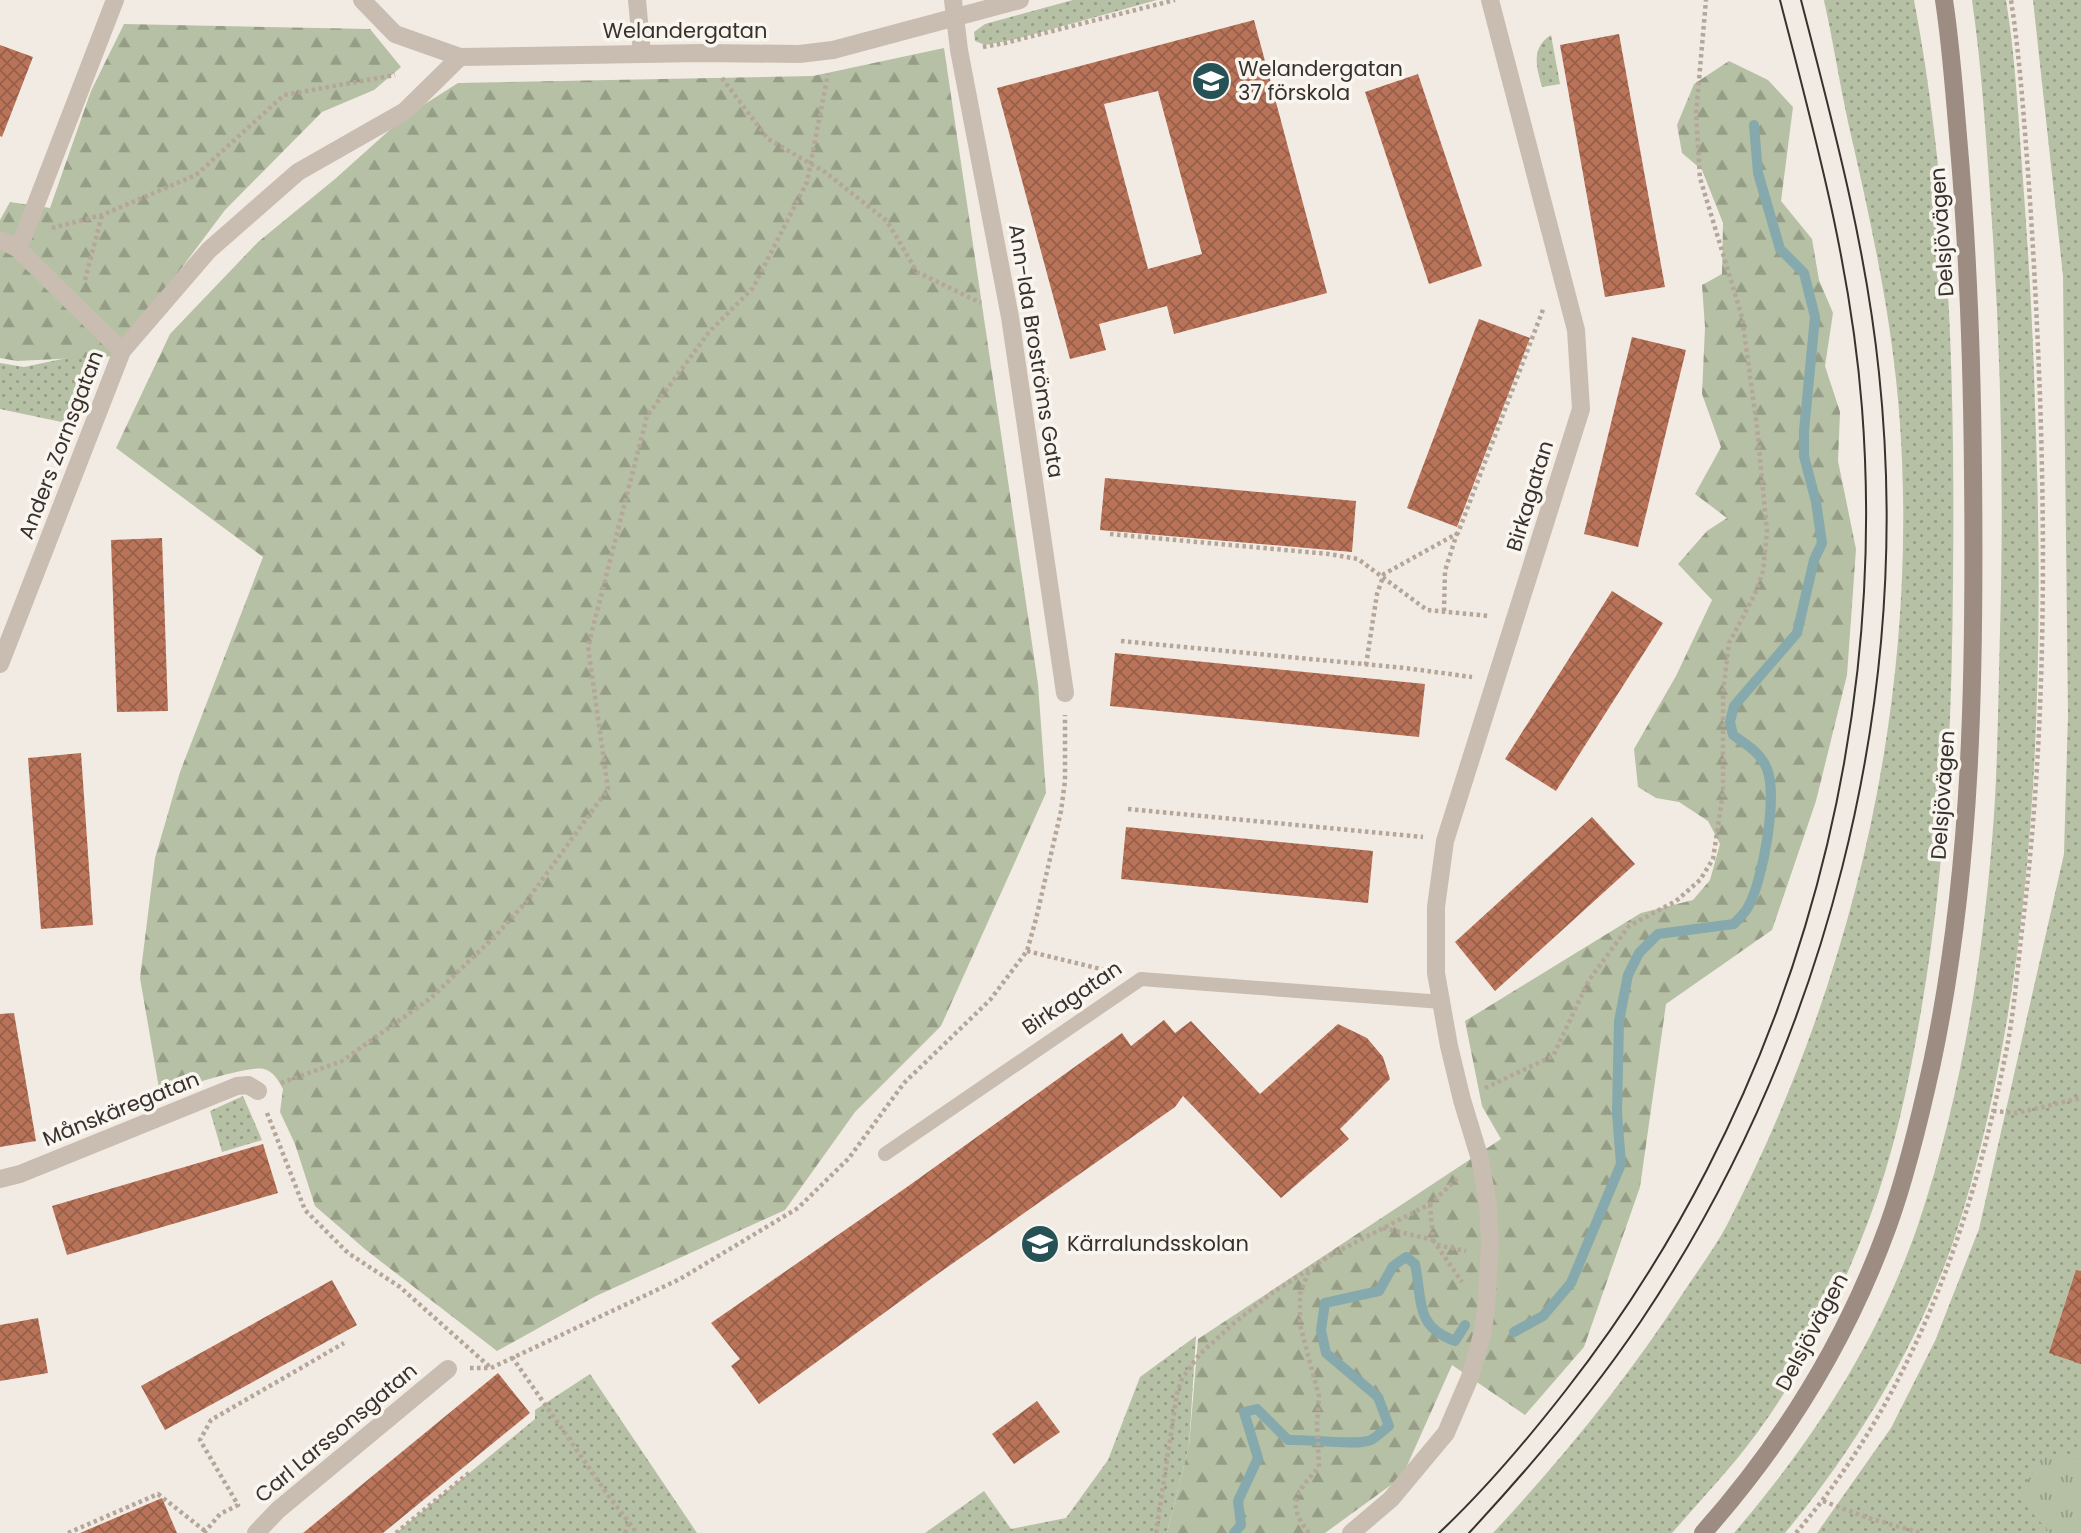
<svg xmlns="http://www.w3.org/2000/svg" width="2081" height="1533" font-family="Poppins,sans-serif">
  <defs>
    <pattern id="grass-dots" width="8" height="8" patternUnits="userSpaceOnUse" patternTransform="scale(1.75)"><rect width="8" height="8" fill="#b6c0a4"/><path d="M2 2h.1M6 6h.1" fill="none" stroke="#959d86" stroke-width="1.8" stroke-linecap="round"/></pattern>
    <pattern id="forest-firs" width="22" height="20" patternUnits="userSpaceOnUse" patternTransform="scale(1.75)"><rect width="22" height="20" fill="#b6c0a4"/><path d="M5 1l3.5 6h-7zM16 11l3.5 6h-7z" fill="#959d86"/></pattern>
    <pattern id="park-tufts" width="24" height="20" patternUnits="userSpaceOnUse" patternTransform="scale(1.75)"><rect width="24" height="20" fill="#b6c0a4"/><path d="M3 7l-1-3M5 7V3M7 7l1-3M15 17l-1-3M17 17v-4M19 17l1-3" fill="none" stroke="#959d86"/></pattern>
    <pattern id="building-cross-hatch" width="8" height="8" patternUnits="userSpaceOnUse" patternTransform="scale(1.75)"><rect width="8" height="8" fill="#b97359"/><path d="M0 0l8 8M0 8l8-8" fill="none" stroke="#975f4a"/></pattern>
  </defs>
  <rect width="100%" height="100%" fill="#f2ebe3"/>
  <g fill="url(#grass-dots)">
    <polygon points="1073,0 1157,0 1016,39 985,45 975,41 974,32 985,24"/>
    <path d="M1824,0H1914C1950,190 1955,385 1953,578C1952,723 1946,868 1921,1011C1909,1083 1894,1154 1868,1222C1836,1307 1793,1390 1736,1460C1715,1485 1693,1509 1672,1533H1493C1563,1458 1627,1379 1683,1293C1698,1270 1715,1248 1728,1223C1854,979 1919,699 1900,424C1893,321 1871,222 1848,122C1839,81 1833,40 1824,0Z"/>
    <path d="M1972,0H2006C2015,55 2018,111 2022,167C2028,247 2033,326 2035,406C2045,672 2039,965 1960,1221C1925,1333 1860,1443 1785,1533H1734C1813,1441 1878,1341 1918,1225C1960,1101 1981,971 1992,841C1998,771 1998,702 2000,632C2004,490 2001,349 1991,208C1986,138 1982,69 1972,0Z"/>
    <polygon points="2033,0 2081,0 2081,1533 1817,1533 1891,1428 1935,1341 1979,1229 2064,854 2068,715 2063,276"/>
    <path d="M1551,35L1560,84L1542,87C1537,68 1530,48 1551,35Z"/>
    <polygon points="100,351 71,424 0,409 0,363 24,367"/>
    <polygon points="243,1096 262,1140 222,1152 210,1111"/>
    <polygon points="1196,1336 1189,1446 1167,1533 925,1533 984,1491 1011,1529 1066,1518 1108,1460 1140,1377"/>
    <polygon points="590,1374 697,1533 396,1533 535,1419 535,1410"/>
  </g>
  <g fill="url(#forest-firs)">
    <polygon points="124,24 370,29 401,67 374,90 322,112 225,210 156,302 118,356 17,361 0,358 0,220 10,202 50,208 91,91"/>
    <path d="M944,48L1038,684L1046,793L941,1026L855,1112L785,1210L596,1296L497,1351L366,1250L315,1206L295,1144L280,1112L283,1089C278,1080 274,1072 264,1069C247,1065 181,1088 160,1094L140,978L155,858L180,772L263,557L116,448L170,334L258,242L335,179L403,118L458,83L813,76Z"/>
    <polygon points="1729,61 1768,80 1793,107 1781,201 1812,239 1819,280 1833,313 1825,366 1840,412 1838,461 1856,549 1847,675 1816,801 1772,930 1666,1004 1640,1187 1584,1347 1525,1415 1452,1365 1402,1477 1325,1533 1167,1533 1189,1446 1198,1339 1501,1139 1482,1106 1465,1021 1641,913 1693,900 1710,880 1720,844 1708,821 1679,802 1656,798 1638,787 1634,749 1676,676 1712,600 1678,564 1707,531 1727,518 1695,494 1721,447 1702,394 1705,327 1702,285 1722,274 1723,223 1702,170 1682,153 1677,125 1694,84"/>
  </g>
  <polygon fill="url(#park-tufts)" points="2045,1452 2071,1460 2081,1456 2081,1533 2050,1533 2018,1497"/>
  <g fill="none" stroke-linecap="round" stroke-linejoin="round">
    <g stroke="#85a9ac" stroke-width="10">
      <path d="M1514,1332L1543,1316L1571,1283L1621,1164L1617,1113L1619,1021L1628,975L1639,953L1658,934L1734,924C1739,918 1745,913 1748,907C1763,881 1778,796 1767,769C1761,753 1746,744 1733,735L1730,722L1734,706L1797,633L1814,560L1822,543L1816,502L1804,456V431L1815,317L1804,273L1780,249L1758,173L1754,125"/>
      <path d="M1234,1533L1241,1525L1238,1501L1258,1458L1244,1412L1257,1409L1288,1440C1306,1439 1358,1446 1371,1440C1377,1437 1383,1430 1389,1426L1378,1397L1326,1353L1321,1330L1325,1303L1379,1291L1393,1266L1406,1257L1415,1264C1423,1301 1414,1326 1455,1341L1465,1325"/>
    </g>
  </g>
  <g fill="url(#building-cross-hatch)" fill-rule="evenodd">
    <path d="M1254,20L1327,293L1174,334L1167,306L1099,324L1106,350L1070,359L997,88ZM1158,91L1202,254L1148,269L1104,104Z"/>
    <polygon points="1619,34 1665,287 1605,297 1560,45"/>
    <polygon points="0,45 33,57 2,137 0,136"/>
    <polygon points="1418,74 1482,266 1429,284 1365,92"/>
    <polygon points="1479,319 1530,338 1457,527 1407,508"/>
    <polygon points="1632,337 1686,350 1638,547 1584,534"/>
    <polygon points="1105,478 1356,501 1352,552 1100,530"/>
    <polygon points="162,538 168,711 117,712 111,540"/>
    <polygon points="1612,591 1663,623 1556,791 1505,759"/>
    <polygon points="1115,653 1425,684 1419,737 1110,706"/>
    <polygon points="81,753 93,925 41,929 28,758"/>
    <polygon points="1592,817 1635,864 1495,991 1455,942"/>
    <polygon points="1126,827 1373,851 1368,903 1121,879"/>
    <polygon points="14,1013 36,1141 0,1147 0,1014"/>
    <polygon points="1164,1020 1175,1033 1191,1021 1260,1094 1338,1024 1367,1038 1383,1057 1390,1079 1340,1129 1349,1139 1281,1198 1183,1096 1175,1107 939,1273 759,1404 731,1366 740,1359 711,1323 907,1187 1122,1033 1131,1046"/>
    <polygon points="263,1144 278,1193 67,1255 52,1206"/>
    <polygon points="2076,1270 2081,1271 2081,1364 2049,1353"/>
    <polygon points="332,1280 357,1325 165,1430 141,1386"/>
    <polygon points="38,1318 48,1373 0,1381 0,1325"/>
    <polygon points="498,1373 530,1413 383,1533 303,1533"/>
    <polygon points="1037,1401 1060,1432 1014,1464 992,1434"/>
    <polygon points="162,1498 177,1533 80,1533"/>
  </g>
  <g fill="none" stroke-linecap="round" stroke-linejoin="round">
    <g stroke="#b5a69a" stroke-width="4.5" stroke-dasharray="3.5 3.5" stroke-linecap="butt">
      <polyline points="983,47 1005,43 1175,0"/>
      <polyline points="722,78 768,139 825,172 887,221 917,272 981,303"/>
      <polyline points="52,228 102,215 196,175 284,95 395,75"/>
      <polyline points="85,280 102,215"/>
      <polyline points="1110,534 1329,554 1358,559 1427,610 1490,616"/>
      <polyline points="1444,611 1445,571 1457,533"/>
      <polyline points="1121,641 1405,668 1472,677"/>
      <polyline points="1366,665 1377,594 1384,574 1458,533 1544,307"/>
      <polyline points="1128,809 1423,837"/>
      <polyline points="1027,951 1113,972"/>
      <polyline points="281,1083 342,1061 431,998 498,933 526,902 608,789 588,647 647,416 709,332 753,288 807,182 828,74"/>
      <polyline points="1485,1088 1553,1056 1589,980 1629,926 1676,901 1700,880 1713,859 1723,793 1723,693 1729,643 1755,594 1763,571 1767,532 1757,427 1742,317 1700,178 1696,114 1706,0"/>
      <polyline points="1993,1111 2017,1113 2081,1098"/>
      <polyline points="267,1113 305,1210 348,1253 400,1287 491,1368"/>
      <polyline points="1383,1228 1433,1240 1430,1204"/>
      <polyline points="1433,1240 1462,1282"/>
      <polyline points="1437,1245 1466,1251"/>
      <polyline points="512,1357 608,1495 637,1533"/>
      <polyline points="470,1368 491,1368 680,1279 798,1208 849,1158 904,1083 990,1000 1027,951 1036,919 1061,811 1065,781 1065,715"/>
      <polyline points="1823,1501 1865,1517 1921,1533"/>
      <polyline points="68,1533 158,1494 205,1531"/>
      <polyline points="204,1533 220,1514 238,1505 200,1440 211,1420 344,1343"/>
      <polyline points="396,1533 470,1472"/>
      <polyline points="625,1533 629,1523"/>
      <polyline points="1156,1533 1177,1393 1182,1379 1199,1355 1234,1323 1272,1293 1331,1255 1430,1204 1459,1177"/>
      <path d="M1309,1533C1285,1503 1297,1492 1319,1467L1317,1425L1319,1396L1300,1325V1294L1310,1268"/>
      <path d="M1796,1533C1911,1398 1971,1229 2005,1057C2014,1015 2017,972 2022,930C2044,754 2046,575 2040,397C2037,318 2033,238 2027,159C2023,106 2019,52 2011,0"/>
    </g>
    <polyline stroke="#c9bcb0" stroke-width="14" points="885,1154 1141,979 1442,1002"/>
    <g stroke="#c9bcb0" stroke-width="18">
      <polyline points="362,0 395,34 460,57 702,53 799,54 833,50 1020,0"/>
      <polyline points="637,0 642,54"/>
      <polyline points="953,0 959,50 1010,317 1065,693"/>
      <polyline points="0,240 17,248 122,351"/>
      <polyline points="17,248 24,235 115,0"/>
      <polyline points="0,664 122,351 209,250 298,172 405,111 460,57"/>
      <polyline points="0,1179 20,1174 237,1086 248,1085 258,1091"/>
      <polyline points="256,1533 278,1510 448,1369"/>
      <polyline points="1351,1533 1391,1499 1446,1433 1470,1377 1482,1335 1486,1310 1490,1244 1488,1206 1480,1159 1462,1100 1449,1046 1436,973 1436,907 1445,841 1581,409 1576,330 1490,0"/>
    </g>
    <path stroke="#9d8c81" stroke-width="18" d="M1703,1533C1783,1443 1847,1339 1888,1226C1907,1173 1920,1118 1932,1063C1973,869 1975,670 1973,472C1972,360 1968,248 1958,136C1954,90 1951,45 1944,0"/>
    <g stroke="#39312d" stroke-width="2">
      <path d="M1439,1533C1486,1489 1527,1440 1566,1390C1782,1114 1889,757 1862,408C1851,266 1815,136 1780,0"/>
      <path d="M1469,1533C1531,1466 1590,1397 1641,1321C1825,1046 1914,703 1879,373C1866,246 1833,124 1801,0"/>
    </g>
  </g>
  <defs>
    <symbol id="school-disc" viewBox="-11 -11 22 22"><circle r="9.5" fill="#265256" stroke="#f9f5ef"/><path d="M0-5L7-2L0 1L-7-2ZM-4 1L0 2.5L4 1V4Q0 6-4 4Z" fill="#fff"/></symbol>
  </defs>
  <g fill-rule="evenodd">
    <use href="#school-disc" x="1189" y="59" width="44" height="44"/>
    <use href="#school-disc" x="1018" y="1222" width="44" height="44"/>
  </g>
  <g text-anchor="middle" stroke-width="7" stroke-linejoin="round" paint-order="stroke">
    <g font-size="21" fill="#39312d" stroke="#f9f5ef">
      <text x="685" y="38">Welandergatan</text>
      <text transform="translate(1942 232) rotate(-94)" y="7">Delsjövägen</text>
      <text transform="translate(1036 351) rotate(81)" y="7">Ann-Ida Broströms Gata</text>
      <text transform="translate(61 445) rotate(-69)" y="7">Anders Zornsgatan</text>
      <text transform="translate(1530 496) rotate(-73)" y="7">Birkagatan</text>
      <text transform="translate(1943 795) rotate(-86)" y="7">Delsjövägen</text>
      <text transform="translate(1072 998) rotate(-34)" y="7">Birkagatan</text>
      <text transform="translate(121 1109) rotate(-22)" y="7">Månskäregatan</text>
      <text transform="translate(1812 1332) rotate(-62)" y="7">Delsjövägen</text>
      <text transform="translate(336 1433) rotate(-40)" y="7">Carl Larssonsgatan</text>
    </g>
    <g font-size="21" fill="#39312d" stroke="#f9f5ef" text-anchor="start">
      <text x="1238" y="76">Welandergatan<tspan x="1238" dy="24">37 förskola</tspan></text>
      <text x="1067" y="1251">Kärralundsskolan</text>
    </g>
  </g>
</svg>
